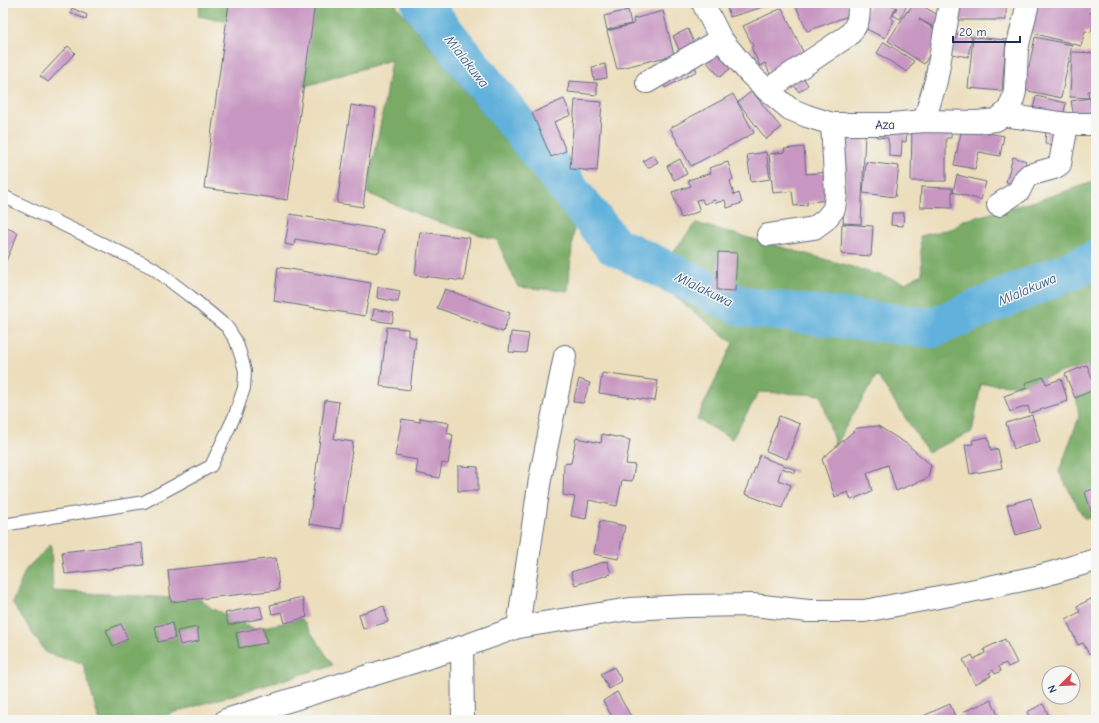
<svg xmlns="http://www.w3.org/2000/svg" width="1099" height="723" font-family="'Comic Neue',sans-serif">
  <rect width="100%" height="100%" fill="#f6f6f2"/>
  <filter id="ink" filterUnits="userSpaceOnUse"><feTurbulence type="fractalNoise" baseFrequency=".025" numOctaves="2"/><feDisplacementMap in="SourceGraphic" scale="8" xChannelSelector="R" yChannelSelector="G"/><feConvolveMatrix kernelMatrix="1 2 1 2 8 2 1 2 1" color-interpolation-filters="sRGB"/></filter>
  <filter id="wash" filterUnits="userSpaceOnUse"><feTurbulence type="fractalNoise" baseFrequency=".012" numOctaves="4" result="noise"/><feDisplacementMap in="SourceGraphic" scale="16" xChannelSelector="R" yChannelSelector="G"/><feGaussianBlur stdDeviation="0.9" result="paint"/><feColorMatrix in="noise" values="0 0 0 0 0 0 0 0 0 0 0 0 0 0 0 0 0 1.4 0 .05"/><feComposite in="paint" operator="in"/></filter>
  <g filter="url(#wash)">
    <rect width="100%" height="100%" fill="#ecdebc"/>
    <g fill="#79ab66" stroke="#4a6d62">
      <polygon points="200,3 397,3 396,5 574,226 568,291 518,287 497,240 432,220 367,193 383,111 391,60 273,96 288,34 198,16"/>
      <polygon points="1096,181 1096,519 1084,518 1059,472 1079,417 1073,369 1020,385 981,384 972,432 928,452 877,375 835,445 821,395 759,392 732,439 697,419 733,343 652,278 696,223 856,268 905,283 922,274 920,236 954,228 962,221 1039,200"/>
      <polygon points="51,544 53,591 172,598 198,598 213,609 255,629 302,619 333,665 149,720 99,720 83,664 46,653 12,603 26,569"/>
    </g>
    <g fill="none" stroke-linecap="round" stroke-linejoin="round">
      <polyline stroke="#60b1db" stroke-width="40" points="421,3 613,245 743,307 932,328 1096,260"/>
    </g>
    <g id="blocks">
      <g fill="#c796c1">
        <polygon points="229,3 315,3 288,200 204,188"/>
        <polygon points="726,3 776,3 730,17"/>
        <polygon points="798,3 847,3 851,15 807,31 795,4"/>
        <polygon points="871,3 888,3 894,6 889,3 908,3 900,19 893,15 897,8 896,7 891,18 894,20 885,38 860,26"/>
        <polygon points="913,3 917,3 947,20 941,31 919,19 942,34 924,64 888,41 907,11 908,12"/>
        <rect x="954" y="3" width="52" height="17"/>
        <polygon points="1037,3 1085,3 1092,5 1090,13 1096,15 1091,32 1085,31 1081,46 1029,32"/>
        <polygon points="72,8 87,15 86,19 70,13"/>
        <polygon points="782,8 805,56 770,74 765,63 760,66 751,47 753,46 743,26"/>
        <polygon points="628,10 631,24 607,30 604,16"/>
        <polygon points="663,11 674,55 617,69 607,31 634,24 633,19"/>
        <polygon points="688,29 695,45 680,52 673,36"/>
        <polygon points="955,34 972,37 968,57 952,54"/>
        <polygon points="973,37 1006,40 1002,91 968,88"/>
        <polygon points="1035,37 1072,45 1061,98 1015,88 1020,66 1029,67"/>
        <polygon points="884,42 914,61 907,72 877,53"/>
        <polygon points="68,46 75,53 48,82 40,76"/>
        <polygon points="717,48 733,66 720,77 704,59"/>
        <polygon points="1072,52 1096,53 1096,91 1088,91 1089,98 1070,97"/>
        <polygon points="692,61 697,71 665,88 660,78"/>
        <polygon points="605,64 607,78 594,80 592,67"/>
        <polygon points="800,73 808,85 799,92 790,80"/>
        <polygon points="569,81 597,83 597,95 568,92"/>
        <polygon points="752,91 781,128 766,139 738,102"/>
        <polygon points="733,94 754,133 691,166 670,128"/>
        <polygon points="1036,96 1066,103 1062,121 1032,113"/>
        <polygon points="1090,98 1092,113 1074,117 1071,101"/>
        <polygon points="564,99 571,115 554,122 566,151 551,157 532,113"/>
        <polygon points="575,100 602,102 597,171 570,169"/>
        <polygon points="351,105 376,109 363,207 337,203"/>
        <polygon points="912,125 951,126 951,138 946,138 946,181 911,181"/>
        <polygon points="907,128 906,142 902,141 901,157 889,156 889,143 888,142 888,138 877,137 877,130"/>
        <polygon points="962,128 1004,136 1000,156 979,152 975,169 954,165"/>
        <polygon points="1046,129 1057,130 1055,145 1045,144"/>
        <polygon points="843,131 865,133 861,224 843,223 846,171"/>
        <polygon points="804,147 806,174 829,172 832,200 807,202 807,205 794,206 792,191 773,193 769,154 785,152 784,149"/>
        <polygon points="766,152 770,179 751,182 747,155"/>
        <polygon points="653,155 658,162 648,168 643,161"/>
        <polygon points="1013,157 1026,161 1019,186 1006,182"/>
        <polygon points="680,159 687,174 674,180 667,166"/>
        <polygon points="728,162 733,179 730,181 734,195 739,193 742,203 727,208 725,200 716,203 715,200 704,204 702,199 696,200 700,211 681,218 672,192 691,186 688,180 711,173 709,168"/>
        <polygon points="866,162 899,166 895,197 863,193"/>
        <polygon points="957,175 986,182 981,200 953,192"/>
        <polygon points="921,187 952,188 952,208 920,207"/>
        <polygon points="892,213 904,213 903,226 891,225"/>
        <polygon points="290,214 383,230 379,253 295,239 294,246 285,244"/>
        <polygon points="842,224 873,226 871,256 841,254"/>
        <polygon points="3,226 18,233 3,268"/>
        <polygon points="420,232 470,238 464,281 415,275"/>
        <polygon points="718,252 737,253 735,291 717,290"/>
        <polygon points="278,267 371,283 365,316 274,301"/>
        <polygon points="378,287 400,291 398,302 377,298"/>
        <polygon points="445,289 510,313 503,332 437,308"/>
        <polygon points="374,309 394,313 392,323 372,320"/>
        <polygon points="387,327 408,329 408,336 416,338 410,390 380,386"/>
        <polygon points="511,332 529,334 526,353 509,352"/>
        <polygon points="1087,365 1096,389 1075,398 1065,374"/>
        <polygon points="602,373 658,381 655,401 599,393"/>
        <polygon points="1044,377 1046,384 1061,379 1068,401 1030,413 1028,406 1010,412 1004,396 1027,388 1025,383"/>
        <polygon points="579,379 590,383 583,403 573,402"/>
        <polygon points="325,400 339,402 334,439 353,442 341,529 309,524"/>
        <polygon points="1032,415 1040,441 1014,449 1006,423"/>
        <polygon points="779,416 800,424 787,459 766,451"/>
        <polygon points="420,418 449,423 447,433 453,435 448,464 442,463 439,478 416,473 418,460 395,456 402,419 420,422"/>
        <polygon points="878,426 907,444 931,465 928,478 896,491 888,465 867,473 872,491 851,500 848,492 835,497 822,459 857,428"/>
        <polygon points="602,434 630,440 626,464 635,465 632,481 622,480 617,506 589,500 586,519 571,516 575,497 563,495 564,464 571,463 576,438 601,443"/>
        <polygon points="988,437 991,451 998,449 1002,468 970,474 965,445 973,444 972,440"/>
        <polygon points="760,455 767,458 767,459 796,470 795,473 782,468 778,480 791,485 782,508 745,494"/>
        <polygon points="458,466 478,467 478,491 458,491"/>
        <polygon points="1096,488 1096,513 1092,514 1085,492"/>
        <polygon points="1031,498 1040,528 1016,535 1007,505"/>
        <polygon points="600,521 625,526 618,559 594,554"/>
        <polygon points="142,543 144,565 65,574 62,552"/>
        <polygon points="276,558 279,590 171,602 168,570"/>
        <polygon points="607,561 611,574 575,585 571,572"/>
        <polygon points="302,597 307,617 285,623 282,612 272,614 270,605"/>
        <polygon points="1091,599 1096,607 1096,650 1089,654 1083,643 1078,645 1066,619 1080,612 1077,606"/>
        <polygon points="260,606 263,618 228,625 225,613"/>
        <polygon points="384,606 388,622 363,629 359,614"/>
        <polygon points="172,623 175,638 158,642 155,626"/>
        <polygon points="121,624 128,639 113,646 106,630"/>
        <polygon points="197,627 199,641 180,645 177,631"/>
        <polygon points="263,627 267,643 239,648 236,633"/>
        <polygon points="1005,639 1017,663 1008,667 1006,663 999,666 1001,671 995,674 993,670 989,673 991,676 975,684 963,660 972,655 974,659 985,653 984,649"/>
        <polygon points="614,667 622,681 609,689 601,674"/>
        <polygon points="617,692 633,720 614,720 603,701"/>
        <polygon points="991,700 1000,720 923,720 921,717 950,704 956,719 964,715 963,712"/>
        <polygon points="1043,704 1051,720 1031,720 1027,712"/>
      </g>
    </g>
  </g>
  <g filter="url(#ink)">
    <use href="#blocks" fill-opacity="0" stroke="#646c7f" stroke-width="1"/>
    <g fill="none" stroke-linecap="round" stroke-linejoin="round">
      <defs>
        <polyline id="lane" points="3,196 153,268 191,297 227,327 236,341 241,356 245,371 244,388 235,415 211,466 144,502 3,525"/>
        <g id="street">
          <polyline points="703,3 721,39 749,73 767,90 790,109 807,116 832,124 891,124 924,121 977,122 996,120 1003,115 1009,109 1013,99 1015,91 1017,49 1028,3"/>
          <polyline points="647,82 721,39"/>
          <path d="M767,90L849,35C859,23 859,18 859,3"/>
          <polyline points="1003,115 1067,124 1096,124"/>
          <polyline points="924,121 936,81 950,3"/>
          <polyline points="998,205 1019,191 1025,179 1029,175 1054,168 1060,164 1067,124"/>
          <polyline points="768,235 814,228 825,220 834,209 836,194 832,124"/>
          <polyline points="518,627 540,479 565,356"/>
          <polyline points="462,647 463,720"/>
          <polyline points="226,720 462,647 518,627 630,609 688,606 753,605 808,611 864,611 966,592 1041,576 1096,560"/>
        </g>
      </defs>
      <use href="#lane" stroke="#646c7f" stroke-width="14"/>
      <use href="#street" stroke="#646c7f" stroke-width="24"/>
      <use href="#lane" stroke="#fff" stroke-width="12"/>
      <use href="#street" stroke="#fff" stroke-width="22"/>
    </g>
  </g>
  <g text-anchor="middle" stroke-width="3" stroke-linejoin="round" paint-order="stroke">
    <g font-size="13" fill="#1b2f5e" stroke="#f6f6f2">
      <text transform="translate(885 124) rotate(-1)" y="5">Aza</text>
    </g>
    <g font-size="14" font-style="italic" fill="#305684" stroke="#f6f6f2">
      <text transform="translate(467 61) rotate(52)" y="5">Mlalakuwa</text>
      <text transform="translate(704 289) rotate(26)" y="5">Mlalakuwa</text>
      <text transform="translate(1027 289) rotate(-23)" y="5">Mlalakuwa</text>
    </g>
  </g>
  <rect width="1099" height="723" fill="none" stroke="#f6f6f2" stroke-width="16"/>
  <g transform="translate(1061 685) rotate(246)"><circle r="19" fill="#f6f6f2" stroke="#9ea6b7"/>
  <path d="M0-3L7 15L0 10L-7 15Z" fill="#d1495b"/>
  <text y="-6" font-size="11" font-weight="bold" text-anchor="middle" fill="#1b2f5e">N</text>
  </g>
  <path d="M953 36v6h67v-6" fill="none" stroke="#1b2f5e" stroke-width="2"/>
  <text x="959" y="36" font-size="12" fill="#1b2f5e" stroke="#f6f6f2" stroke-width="3" paint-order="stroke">20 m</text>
</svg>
